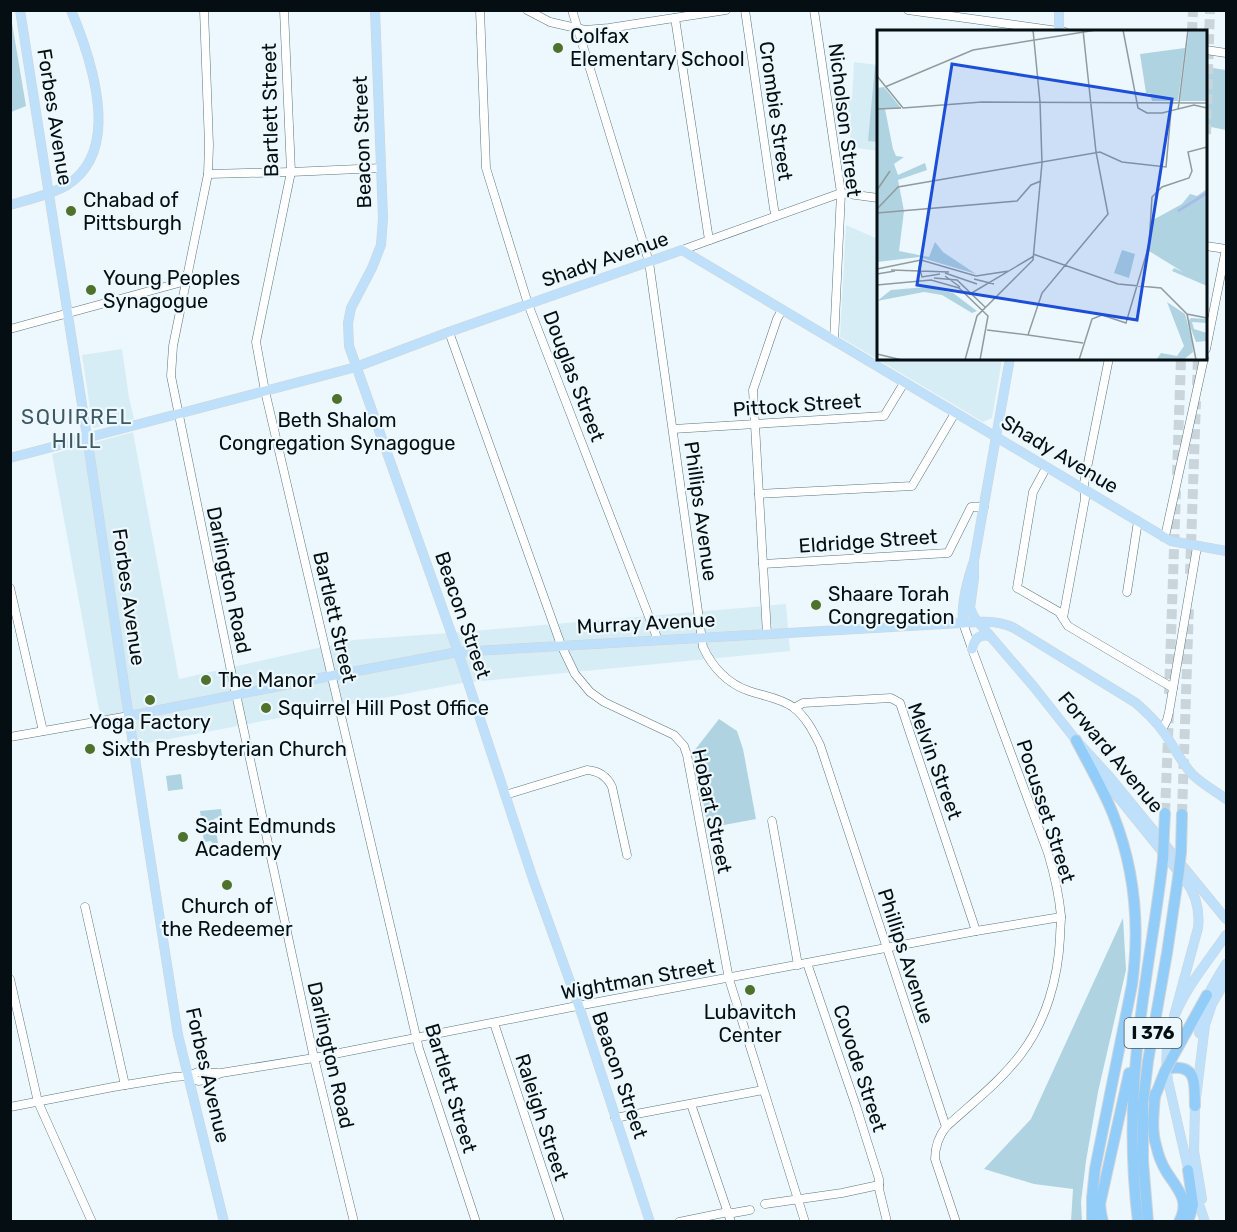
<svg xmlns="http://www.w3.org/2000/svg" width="1237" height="1232" font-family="Rubik,sans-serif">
  <rect width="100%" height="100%" fill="#ecf8fd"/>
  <g fill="#d7edf6">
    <polygon points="854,62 878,65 878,151 850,147 851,113 835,111 833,98 852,99"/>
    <polygon points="846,225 878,239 878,358 1002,359 992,418 983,422 840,337"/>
    <polygon points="122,349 129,398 134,419 93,428 82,355"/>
    <polygon points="133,432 179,679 353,640 462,632 786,604 790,651 462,683 143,744 99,710 52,454"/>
  </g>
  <g fill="#b0d3e2">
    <polygon points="10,11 26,106 11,112 10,112"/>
    <polygon points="875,66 878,67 878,142 868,141"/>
    <polygon points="1206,67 1226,70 1226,130 1206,126"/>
    <polygon points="719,719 737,731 743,749 756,819 708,828 694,751"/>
    <polygon points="181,774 183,789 168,791 166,776"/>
    <polygon points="221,809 222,816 214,819 218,843 212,843 211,841 204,842 200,811"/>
    <polygon points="1123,918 1126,970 1098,1092 1086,1161 1081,1202 1082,1221 1071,1221 1073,1189 1034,1184 984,1169 1031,1119"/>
  </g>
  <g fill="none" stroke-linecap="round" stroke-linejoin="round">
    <g stroke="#c9d5da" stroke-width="10" stroke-dasharray="10 5" stroke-linecap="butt">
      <polyline points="1192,32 1193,10"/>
      <polyline points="1206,134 1210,10"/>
      <polyline points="1197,385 1198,358"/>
      <polyline points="1177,475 1181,358"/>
      <polyline points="1190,574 1196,401"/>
      <polyline points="1169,694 1176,491"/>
      <polyline points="1165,813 1169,713"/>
      <polyline points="1182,814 1189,605"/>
    </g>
    <defs>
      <g id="minor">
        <polyline points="204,10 209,145 208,174 173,346 171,376 230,666 314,1058 354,1222"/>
        <polyline points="284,10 291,172 256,342 265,391 419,1049 476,1222"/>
        <polyline points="480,10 486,168 528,304 658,640"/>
        <polyline points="527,10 550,22 585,30 609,28 726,10"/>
        <path d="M572,10L649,262L703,647C712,667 728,684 749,691C764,696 780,698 793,707C806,717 813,731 820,745L946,1127"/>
        <polyline points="745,10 774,209 776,216"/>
        <polyline points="814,10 841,193 834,341"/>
        <polyline points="908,10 1065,32"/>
        <polyline points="675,18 709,240"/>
        <polyline points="1206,50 1226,53"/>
        <polyline points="208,174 291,172 381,168"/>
        <polyline points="1206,246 1226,249"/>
        <polyline points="682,250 841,193 878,198"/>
        <polyline points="10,329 186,281"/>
        <polyline points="449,332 561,645 575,674 590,692 604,702 674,735 684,746 687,755 729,979 805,1222"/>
        <polyline points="1206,349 1226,249"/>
        <polyline points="673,429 884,416 904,383"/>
        <polyline points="1046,468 1033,492 1017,588 1059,612 1068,626 1173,688"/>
        <polyline points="759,494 912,486 955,413"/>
        <polyline points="1163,537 1166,532 1204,358"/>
        <polyline points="763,564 948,553 971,507 984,507"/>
        <polyline points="10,588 43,731"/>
        <polyline points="1127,592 1138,521"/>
        <polyline points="1063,618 1085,499 1084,483 1109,358"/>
        <polyline points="767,634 753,390 777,319 782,310"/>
        <polyline points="794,708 803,703 891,698 900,703 976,931"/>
        <polyline points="1162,730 1167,720 1169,712 1197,547"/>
        <polyline points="10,737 129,716"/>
        <path d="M505,795L587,770C599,771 607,776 612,787L627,855"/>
        <polyline points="772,821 798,965"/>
        <polyline points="85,907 125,1085"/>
        <polyline points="807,963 856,1106 879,1179 879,1189 887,1222"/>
        <polyline points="10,979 38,1102 92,1222"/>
        <polyline points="494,1023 560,1222"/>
        <polyline points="188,1076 198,1081 206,1080 221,1073 314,1058 577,1006 976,931 1061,917"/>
        <polyline points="691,1104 731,1222"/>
        <polyline points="10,1107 113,1087 174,1077 188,1076 198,1072 218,1073"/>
        <polyline points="615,1118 763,1090"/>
        <polyline points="765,1204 842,1193 879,1185"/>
        <polyline points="679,1222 728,1212 733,1213 750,1210"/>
        <path d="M956,1222L935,1159C935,1146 938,1137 946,1127C971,1104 1000,1082 1021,1054C1046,1021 1058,979 1060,938C1060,931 1061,923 1061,916C1059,894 1054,873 1048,853L972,649L963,623"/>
      </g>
      <g id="major">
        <polyline points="20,10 86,430 144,818 178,1035 224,1222"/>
        <polyline points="375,10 383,218 381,245 372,268 351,308 348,323 349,346 458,652 533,879 582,1015 650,1222"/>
        <polyline points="1059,10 1059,32"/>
        <path d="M10,205C27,200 53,194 67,185C123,150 91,58 71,10"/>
        <polyline points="10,458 356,367 449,332 682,250 1171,541 1226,551"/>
        <polyline points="974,561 974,578 970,608 974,617 1034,687 1076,740 1108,775 1226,919"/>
        <path d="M963,623C961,602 967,581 974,561L1010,358"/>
        <path d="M972,649C974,639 979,634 990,636"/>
        <path d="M129,716L325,677L458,652L978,622C991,621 1002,622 1014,628L1136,703C1145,711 1155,720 1162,730C1173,744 1180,761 1192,774C1202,784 1215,791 1226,799"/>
        <path d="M1097,771L1186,881C1196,895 1200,911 1198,928L1174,1016"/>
        <path d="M1199,1033C1200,1005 1212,986 1226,964"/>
        <path d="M1190,1177L1168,1081C1158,1018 1193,983 1226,935"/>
        <polyline points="1194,1190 1205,1222"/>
        <polyline points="1202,1199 1194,1151 1195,1106 1205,1025 1212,1004 1226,980"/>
      </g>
      <g id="highway">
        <path d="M1076,740C1089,765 1103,789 1113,814C1135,869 1140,927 1132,985L1095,1169L1092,1198V1222"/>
        <polyline points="1164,832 1165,813"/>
        <polyline points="1181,852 1182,814"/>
        <polyline points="1172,1058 1207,995"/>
        <path d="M1172,1068C1199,1065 1194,1088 1195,1106"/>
        <path d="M1155,1094C1154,1111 1151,1129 1156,1145C1158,1154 1161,1163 1166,1171C1177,1189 1191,1200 1179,1222"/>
        <polyline points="1154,1099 1165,1071"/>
        <polyline points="1188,1170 1193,1205 1188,1222"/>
        <polyline points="1103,1222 1101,1213 1100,1204 1129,1073"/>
        <path d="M1138,1222C1132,1172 1131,1121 1135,1071C1140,1000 1155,930 1163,859"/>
        <polyline points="1148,1222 1143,1161 1143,1103 1148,1061 1167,953 1178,878"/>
      </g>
    </defs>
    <use href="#minor" stroke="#5c7681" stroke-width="9"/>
    <use href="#major" stroke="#d2d4d5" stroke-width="10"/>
    <use href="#highway" stroke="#d2d4d5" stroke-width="12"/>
    <use href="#minor" stroke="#fff" stroke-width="8"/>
    <use href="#major" stroke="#bee0fb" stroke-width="9"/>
    <use href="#highway" stroke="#92ccf9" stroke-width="10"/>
    <defs>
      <g id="highway-bridge">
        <polyline points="1163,859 1164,832"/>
        <polyline points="1178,878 1181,852"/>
        <polyline points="1165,1071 1172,1058"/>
      </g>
    </defs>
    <use href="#highway-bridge" stroke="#d2d4d5" stroke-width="12" stroke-linecap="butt"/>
    <use href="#highway-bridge" stroke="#92ccf9" stroke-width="10"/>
  </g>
  <g fill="#4e722c" stroke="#ecf8fd" stroke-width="2">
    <circle cx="558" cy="48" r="6"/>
    <circle cx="71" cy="211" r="6"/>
    <circle cx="91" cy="290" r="6"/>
    <circle cx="337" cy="399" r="6"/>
    <circle cx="816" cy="605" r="6"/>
    <circle cx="206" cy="680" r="6"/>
    <circle cx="150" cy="700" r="6"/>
    <circle cx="266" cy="708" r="6"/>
    <circle cx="90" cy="749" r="6"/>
    <circle cx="183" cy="837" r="6"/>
    <circle cx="227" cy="885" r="6"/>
    <circle cx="750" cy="990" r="6"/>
  </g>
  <g text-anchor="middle" stroke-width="4.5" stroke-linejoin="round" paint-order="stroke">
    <rect fill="#ecf8fd" stroke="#4a5559" stroke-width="1.5" x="1124.5" y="1018" width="57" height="30" rx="4.5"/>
    <g font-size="18" font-weight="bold" fill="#050f13">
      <text x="1153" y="1039">I 376</text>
    </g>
    <g font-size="20" fill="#050f13" stroke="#ecf8fd" text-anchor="start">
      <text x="570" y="43">Colfax<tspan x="570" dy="23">Elementary School</tspan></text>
      <text x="83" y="207">Chabad of<tspan x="83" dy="23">Pittsburgh</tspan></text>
      <text x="103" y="285">Young Peoples<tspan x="103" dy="23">Synagogue</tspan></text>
      <text x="337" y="427" text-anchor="middle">Beth Shalom<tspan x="337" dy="23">Congregation Synagogue</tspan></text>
      <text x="828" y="601">Shaare Torah<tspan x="828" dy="23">Congregation</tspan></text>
      <text x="218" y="687">The Manor</text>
      <text x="278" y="715">Squirrel Hill Post Office</text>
      <text x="150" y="729" text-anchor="middle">Yoga Factory</text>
      <text x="102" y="756">Sixth Presbyterian Church</text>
      <text x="195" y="833">Saint Edmunds<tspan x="195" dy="23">Academy</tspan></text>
      <text x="227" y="913" text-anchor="middle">Church of<tspan x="227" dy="23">the Redeemer</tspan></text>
      <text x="750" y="1019" text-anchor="middle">Lubavitch<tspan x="750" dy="23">Center</tspan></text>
    </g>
    <g font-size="20" fill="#050f13" stroke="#ecf8fd">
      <text transform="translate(270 110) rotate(-91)" y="7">Bartlett Street</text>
      <text transform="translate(776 111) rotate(82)" y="7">Crombie Street</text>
      <text transform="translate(55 117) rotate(81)" y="7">Forbes Avenue</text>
      <text transform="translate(845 120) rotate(83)" y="7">Nicholson Street</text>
      <text transform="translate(362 142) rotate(-92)" y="7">Beacon Street</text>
      <text transform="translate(605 259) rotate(-19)" y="7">Shady Avenue</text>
      <text transform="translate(574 376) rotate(69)" y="7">Douglas Street</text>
      <text transform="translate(797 405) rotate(-4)" y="7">Pittock Street</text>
      <text transform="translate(1060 454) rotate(31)" y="7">Shady Avenue</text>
      <text transform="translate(701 511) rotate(82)" y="7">Phillips Avenue</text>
      <text transform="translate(868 541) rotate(-4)" y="7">Eldridge Street</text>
      <text transform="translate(229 580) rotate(78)" y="7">Darlington Road</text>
      <text transform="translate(129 597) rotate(82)" y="7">Forbes Avenue</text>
      <text transform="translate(463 615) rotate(71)" y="7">Beacon Street</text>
      <text transform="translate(335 617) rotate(77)" y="7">Bartlett Street</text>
      <text transform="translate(646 623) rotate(-3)" y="7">Murray Avenue</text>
      <text transform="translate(1111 752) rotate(50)" y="7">Forward Avenue</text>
      <text transform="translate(935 761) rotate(70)" y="7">Melvin Street</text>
      <text transform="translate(712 811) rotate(78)" y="7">Hobart Street</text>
      <text transform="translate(1046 811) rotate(72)" y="7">Pocusset Street</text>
      <text transform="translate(906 956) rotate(72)" y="7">Phillips Avenue</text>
      <text transform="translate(638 979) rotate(-10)" y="7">Wightman Street</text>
      <text transform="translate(331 1055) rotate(77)" y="7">Darlington Road</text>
      <text transform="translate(860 1068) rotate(72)" y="7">Covode Street</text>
      <text transform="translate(208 1075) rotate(77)" y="7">Forbes Avenue</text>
      <text transform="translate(620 1075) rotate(71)" y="7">Beacon Street</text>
      <text transform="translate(451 1088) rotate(73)" y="7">Bartlett Street</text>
      <text transform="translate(542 1117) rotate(72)" y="7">Raleigh Street</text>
    </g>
    <g font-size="21" letter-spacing="1.5" fill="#3f5963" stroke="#ecf8fd">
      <text x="77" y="424">SQUIRREL<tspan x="77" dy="24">HILL</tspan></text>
    </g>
  </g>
  <g transform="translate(877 30)">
    <rect width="330" height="330" fill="#ecf8fd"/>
    <path d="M312,0H330V71H303ZM308,18L301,71H275L273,63H269L263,24ZM7,57L24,78L8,79L16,119L19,126L27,127L17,134L21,145L48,133L50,140L21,150L27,181L22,221L52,227L58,212L66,222L99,244L42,227L0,232V58ZM330,159V256L295,241L297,238L306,242L272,221L274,191L305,174L313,164L320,166ZM245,220L258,224L252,248L237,243ZM49,257L76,263L100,281L95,283L65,265L47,262L0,271L14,260ZM290,272L308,284L315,310L316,322L306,330H279L284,323L300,326L307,316ZM314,288L330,289V293L315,292L317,299L330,303V311L319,312L311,291Z" fill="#b0d3e2"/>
    <path fill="none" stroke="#a5bee8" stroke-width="3" d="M301,181L330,163"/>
    <path fill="none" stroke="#909b9f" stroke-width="1.5" d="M156,0L163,72M246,0L261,78L270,83H285L301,79L302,73M0,46L26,78L105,72L330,73M8,57L96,20L219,0M302,73L311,0M0,79L24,78M301,79L317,75L330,78M0,160L13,141M0,179L21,157L223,122L245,132L289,137L294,81M0,183L140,171L154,155L164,151M156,224L241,254L284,258L310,284L330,288M42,236L45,247L63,244M0,239L44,230L99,246L132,241M14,240L72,242M68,243L100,254M0,244L18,241M68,246L83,257M57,248L80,250L108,277M97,249L117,254M0,255L54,250L82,258L111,286L103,330M93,264L157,226M310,284L319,330M110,300L151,305L165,263L231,184L219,122L206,0M151,305L206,313M0,324L25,330M88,330L100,286L156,230L165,133L163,72M202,330L215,289L225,285L249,293L272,215L275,167L285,157L312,148L315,141L311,122L330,117"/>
    <path fill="#1d4ed8" fill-opacity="0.15" stroke="#1d4ed8" stroke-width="3" d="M75,34L295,69L260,290L40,255Z"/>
    <rect width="330" height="330" fill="none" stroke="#050f13" stroke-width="3"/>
  </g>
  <rect width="1237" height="1232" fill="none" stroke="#050f13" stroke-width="24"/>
</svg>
